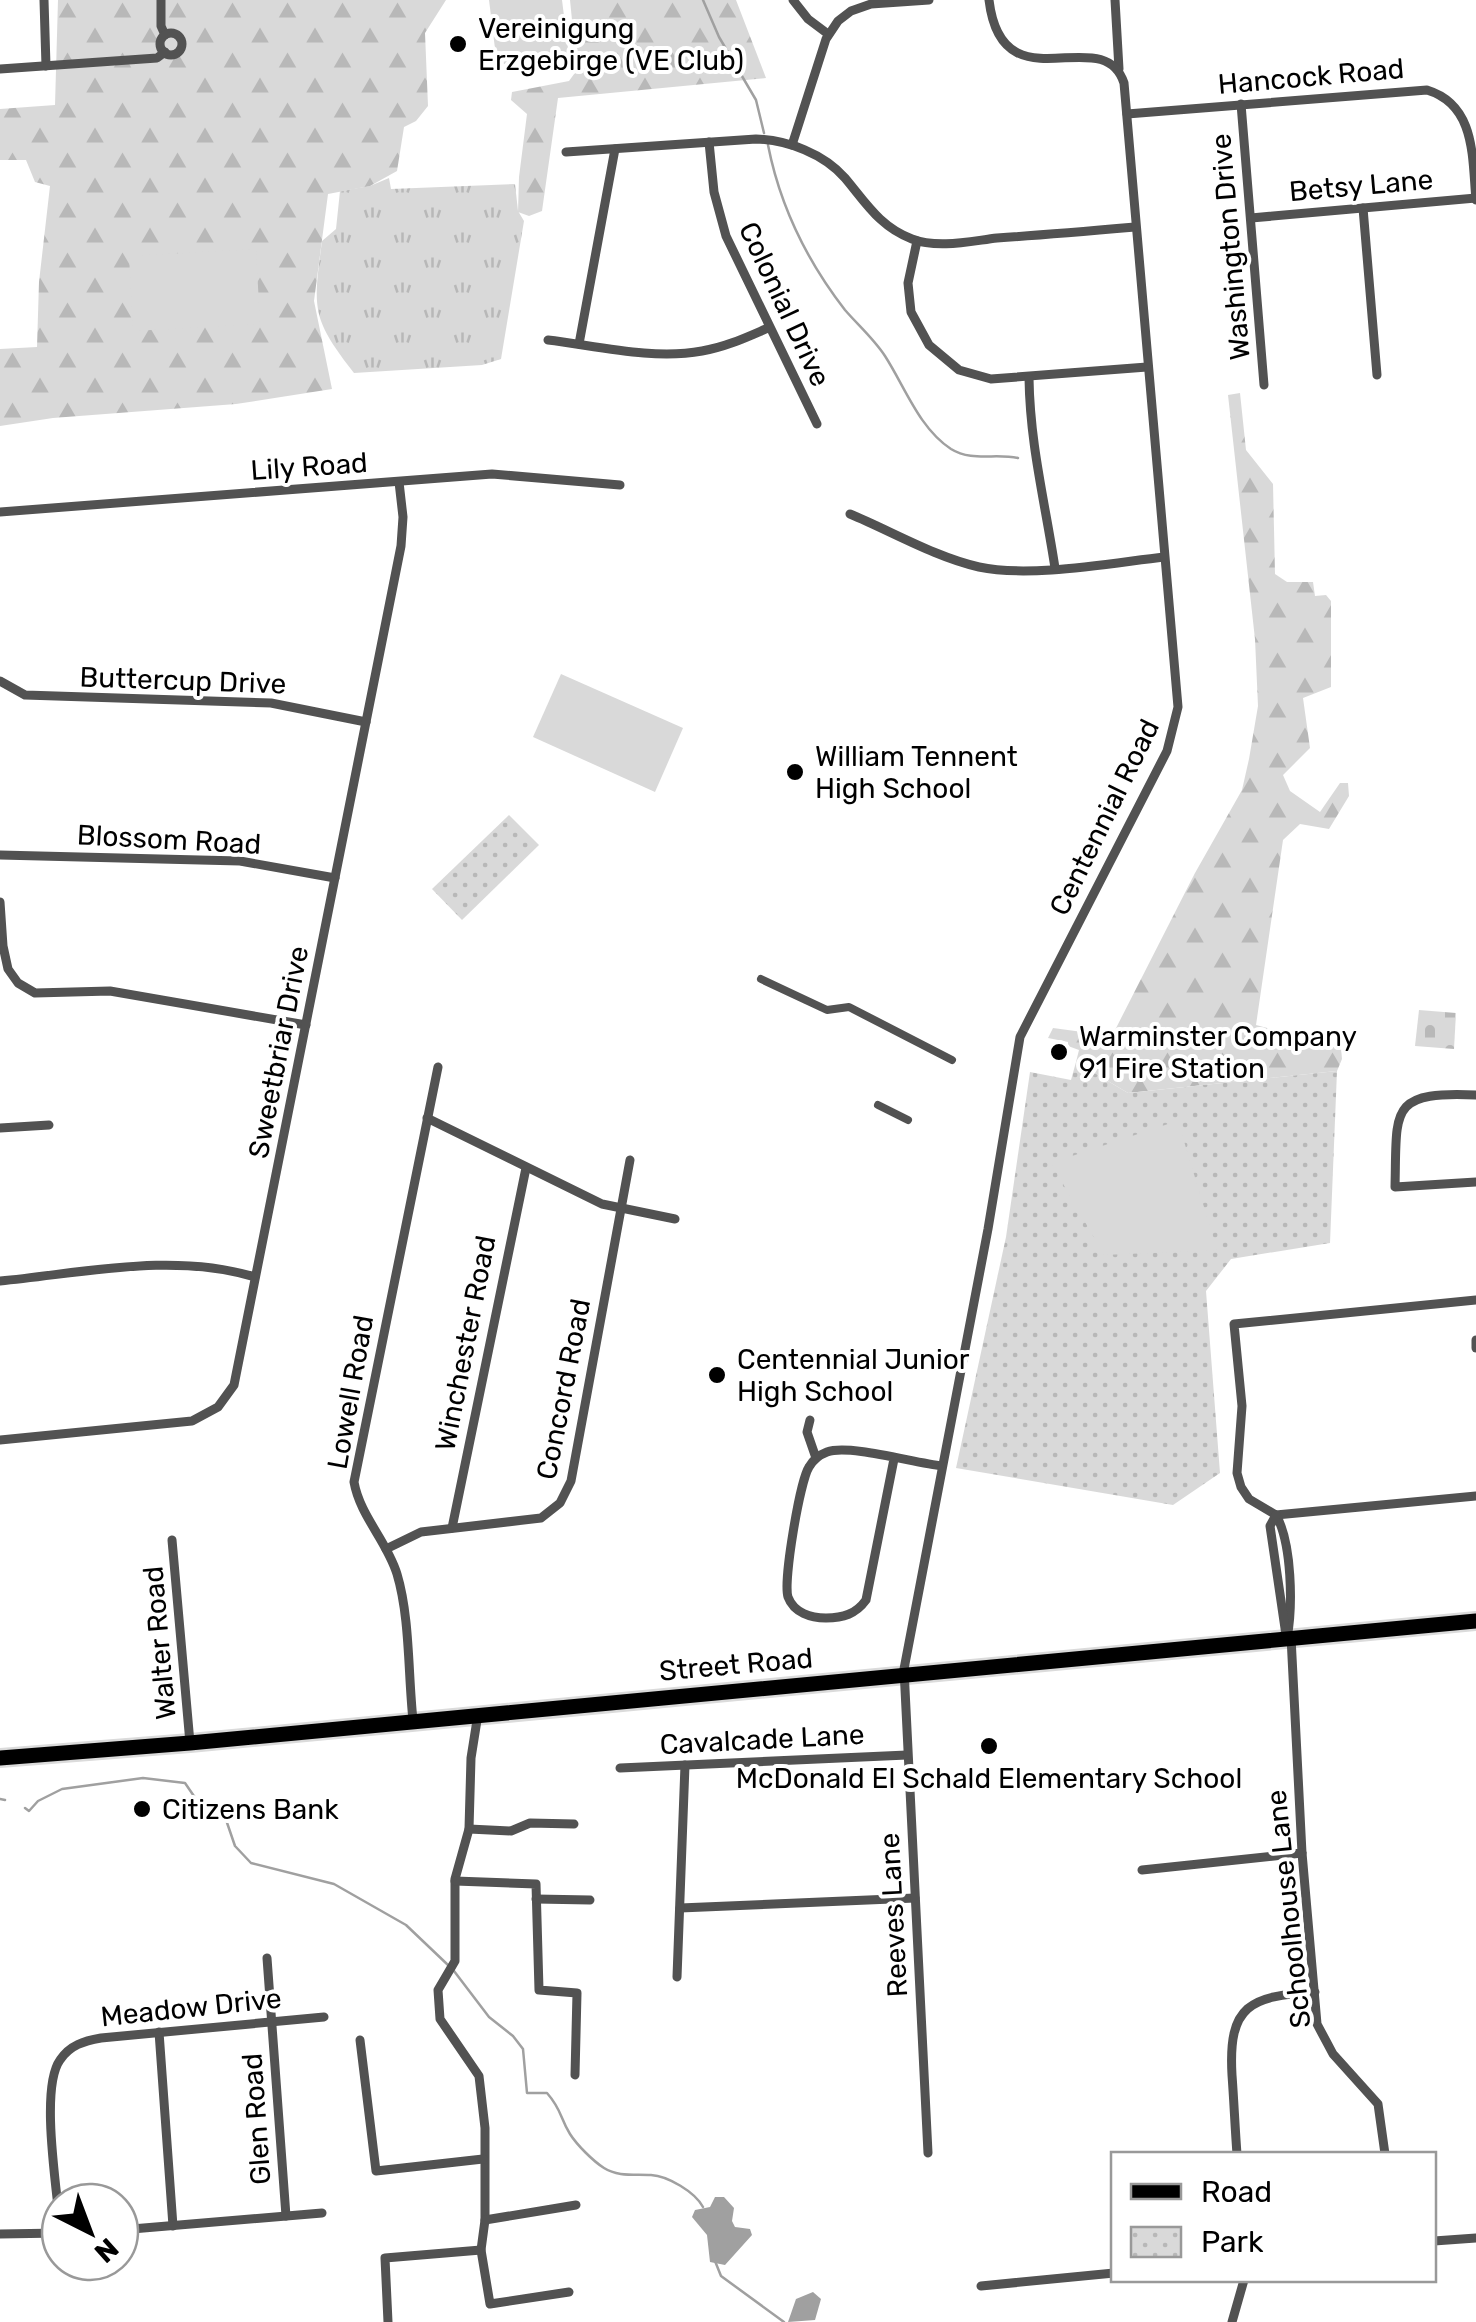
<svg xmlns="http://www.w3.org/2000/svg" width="1476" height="2322" font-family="Rubik,sans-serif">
  <defs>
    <pattern id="grass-tufts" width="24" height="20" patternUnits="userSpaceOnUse" patternTransform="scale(2.5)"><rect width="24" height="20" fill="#d9d9d9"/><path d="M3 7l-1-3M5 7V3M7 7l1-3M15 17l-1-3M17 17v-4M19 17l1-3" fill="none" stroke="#b8b8b8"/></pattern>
    <pattern id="forest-firs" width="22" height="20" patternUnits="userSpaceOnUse" patternTransform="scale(2.5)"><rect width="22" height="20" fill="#d9d9d9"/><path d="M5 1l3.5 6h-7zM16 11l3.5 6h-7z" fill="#b8b8b8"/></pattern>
    <pattern id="cemetery-stones" width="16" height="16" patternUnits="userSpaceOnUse" patternTransform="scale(2.5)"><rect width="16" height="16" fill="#d9d9d9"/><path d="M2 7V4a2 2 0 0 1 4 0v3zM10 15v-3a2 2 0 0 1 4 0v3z" fill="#b8b8b8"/></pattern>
    <pattern id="park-dots" width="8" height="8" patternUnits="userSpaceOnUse" patternTransform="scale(2.5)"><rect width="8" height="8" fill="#d9d9d9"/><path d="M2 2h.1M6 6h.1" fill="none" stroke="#b8b8b8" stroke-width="1.8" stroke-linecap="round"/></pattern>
  </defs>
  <rect width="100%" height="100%" fill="#fff"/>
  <path fill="url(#grass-tufts)" d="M389,178L391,189L515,184L518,211L524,221L501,359L482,365L354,373C311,318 313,309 322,241L336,229L340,191L370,186Z"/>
  <g fill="url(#forest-firs)">
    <polygon points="58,0 446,0 425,33 428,106 416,121 404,127 397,171 370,186 328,194 314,301 332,389 236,404 53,418 0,426 0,349 37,347 39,282 50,186 35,182 26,160 0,160 0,109 55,105"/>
    <polygon points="570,0 736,0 766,78 558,98 542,211 529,216 518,212 519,177 527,114 511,100 512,92 569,81 577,70"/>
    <polygon points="1240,393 1246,450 1273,484 1275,574 1287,582 1313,582 1315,596 1326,595 1331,601 1331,687 1303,698 1310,748 1283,775 1290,791 1320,812 1340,783 1348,783 1349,796 1329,829 1300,824 1283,840 1256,1025 1341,1048 1342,1059 1337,1071 1128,1093 1076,1062 1079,1050 1068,1046 1068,1042 1048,1038 1053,1028 1112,1036 1195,873 1242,790 1249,759 1258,706 1255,639 1228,395"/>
  </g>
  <polygon fill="url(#cemetery-stones)" points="1419,1010 1456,1013 1454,1049 1415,1046"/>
  <g fill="url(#park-dots)">
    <polygon points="509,815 539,845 462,920 432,889"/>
    <polygon points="1076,1062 1128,1093 1337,1071 1330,1243 1231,1259 1206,1291 1220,1473 1173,1505 956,1468 1006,1237 1030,1072 1071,1080"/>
  </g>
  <g fill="#d9d9d9">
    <polygon points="489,0 562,0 569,56 497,65"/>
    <polygon points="256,249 260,324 133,331 129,256"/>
    <polygon points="561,674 683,728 655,792 533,737"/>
    <polygon points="1168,1124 1180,1128 1217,1250 1104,1255 1051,1163"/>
  </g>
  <g fill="#a0a0a0">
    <polygon points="715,2197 724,2197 734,2208 732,2221 735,2227 750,2229 752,2235 725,2265 710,2262 707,2235 692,2217 695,2210 710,2207"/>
    <polygon points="813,2292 821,2299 815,2320 788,2322 796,2299"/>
  </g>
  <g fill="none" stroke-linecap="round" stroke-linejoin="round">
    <g stroke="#a0a0a0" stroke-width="2.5">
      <polyline points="703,0 719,37 756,100 764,133"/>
      <path d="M768,145C780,206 807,261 845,310C858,325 874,339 885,356C905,387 919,428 951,449C972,462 995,453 1018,458"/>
      <polyline points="0,1799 5,1800"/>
      <polyline points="25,1808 29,1811 38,1801 62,1789 143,1778 185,1783 198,1802 223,1811 235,1846 251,1863 334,1884 406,1925 448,1965"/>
      <path d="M454,1971L489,2017L513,2036L523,2049L527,2093H547C562,2110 560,2118 570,2134C577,2145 593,2161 604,2168C618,2177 635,2174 651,2175C668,2176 695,2192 703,2207"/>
      <polyline points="715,2261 721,2276 784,2322"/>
    </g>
    <defs>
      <polyline id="primary" points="0,1758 190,1743 1476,1621"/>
    </defs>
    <use href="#primary" stroke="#dbdbdb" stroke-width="20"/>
    <g stroke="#525252" stroke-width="8">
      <polyline points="761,979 827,1010 849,1007 952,1060"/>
      <polyline points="878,1105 908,1120"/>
    </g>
    <g stroke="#525252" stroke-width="9">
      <polyline points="44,0 46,66"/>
      <polyline points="161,0 161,26 165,35"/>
      <polyline points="793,0 808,19 828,34"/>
      <polyline points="1115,0 1119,69"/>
      <circle cx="171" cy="44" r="11"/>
      <polyline points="0,69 157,58 165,52"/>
      <polyline points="1241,104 1264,385"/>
      <path d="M1127,114L1427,90C1476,105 1472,157 1476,200"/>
      <polyline points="709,142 714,192 726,236 817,424"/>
      <polyline points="792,145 826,39 838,21 851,11 871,4 929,0"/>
      <path d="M566,152L756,139C788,140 824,154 845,178C866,203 880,227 912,239C938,249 971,241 997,238C1043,235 1089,231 1135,227"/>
      <polyline points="1363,208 1377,375"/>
      <polyline points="1251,218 1476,198"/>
      <polyline points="917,241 908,283 911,312 929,345 959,370 991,379 1147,367"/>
      <path d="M548,340C597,346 653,360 702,351C726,347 747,337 768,328"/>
      <polyline points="579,344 615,149"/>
      <path d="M1029,378C1030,445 1045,502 1055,568"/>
      <polyline points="0,512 492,474 620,485"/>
      <path d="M850,514C891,531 935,557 979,567C1030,578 1111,563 1164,557"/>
      <polyline points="0,681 25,695 271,703 366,722"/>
      <polyline points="0,855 240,861 335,878"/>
      <polyline points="0,902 3,946 8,969 18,983 35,993 110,991 306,1025"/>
      <path d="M1476,1095C1388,1091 1397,1110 1395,1187L1476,1182"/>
      <polyline points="427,1118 602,1204 675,1219"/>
      <polyline points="0,1128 49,1125"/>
      <path d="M0,1281C84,1273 173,1252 255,1277"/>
      <polyline points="1476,1300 1234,1324 1242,1406 1237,1473 1241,1487 1249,1499 1276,1515 1476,1496"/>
      <polyline points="1476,1340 1476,1348"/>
      <polyline points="810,1420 807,1432 816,1458"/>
      <polyline points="0,1440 192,1421 218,1407 234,1385 401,546 403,517 399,482"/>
      <path d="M894,1459L866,1600C856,1614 843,1618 826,1618C811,1618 794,1613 788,1597C783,1581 800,1481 809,1467C813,1460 819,1455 827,1452C849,1444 914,1463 942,1466"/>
      <path d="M1276,1515C1292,1543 1293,1606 1287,1638"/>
      <polyline points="1276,1515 1270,1526 1286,1635"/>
      <polyline points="452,1528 526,1168"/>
      <polyline points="172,1540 190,1743"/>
      <polyline points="386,1549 421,1532 541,1518 560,1503 571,1481 630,1160"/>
      <polyline points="1291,1637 1302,1853 1317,2024 1333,2054 1378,2104 1385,2154"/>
      <polyline points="478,1714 471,1758 469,1829 455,1879 455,1961 438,1990 440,2019 479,2076 485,2128 485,2220 481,2250 490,2304 569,2292"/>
      <path d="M413,1720C408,1674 410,1617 397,1574C387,1541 360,1516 354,1482L438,1067"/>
      <polyline points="620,1768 907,1755"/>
      <polyline points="469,1829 511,1831 530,1823 574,1824"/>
      <polyline points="1142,1870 1302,1853"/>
      <polyline points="455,1881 536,1884 539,1990 577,1993 575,2075"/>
      <polyline points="536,1899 590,1900"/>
      <polyline points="680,1908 915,1898"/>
      <polyline points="267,1958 286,2216"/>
      <polyline points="677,1977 685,1765"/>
      <polyline points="159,2032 173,2226"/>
      <polyline points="360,2040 376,2171 483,2159"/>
      <path d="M928,2153L904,1669L988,1229L1020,1037L1167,751L1178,707L1124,83C1103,19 1002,109 989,0"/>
      <path d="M1237,2154C1235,2128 1234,2102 1232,2075C1228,2005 1250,1996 1315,1992"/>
      <polyline points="485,2220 576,2205"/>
      <path d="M60,2226C57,2189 40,2088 60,2060C70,2045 84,2041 101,2038L324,2017"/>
      <polyline points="120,2230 322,2213"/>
      <polyline points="0,2234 60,2233"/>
      <polyline points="1434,2241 1476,2238"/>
      <polyline points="981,2286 1114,2273"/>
      <polyline points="388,2322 385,2258 481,2250"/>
      <polyline points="1232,2322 1244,2280"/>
    </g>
    <use href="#primary" stroke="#000" stroke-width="15"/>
  </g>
  <g fill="#000" stroke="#fff" stroke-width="4">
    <circle cx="458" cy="44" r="10"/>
    <circle cx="795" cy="772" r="10"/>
    <circle cx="1059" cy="1052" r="10"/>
    <circle cx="717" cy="1375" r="10"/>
    <circle cx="989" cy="1746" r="10"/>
    <circle cx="142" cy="1809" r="10"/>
  </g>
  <g text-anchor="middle" stroke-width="8" stroke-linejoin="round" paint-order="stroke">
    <g font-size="28" fill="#000" stroke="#fff" text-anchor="start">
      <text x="478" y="38">Vereinigung<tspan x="478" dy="32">Erzgebirge (VE Club)</tspan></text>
      <text x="815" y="766">William Tennent<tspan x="815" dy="32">High School</tspan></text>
      <text x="1079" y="1046">Warminster Company<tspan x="1079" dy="32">91 Fire Station</tspan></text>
      <text x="737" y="1369">Centennial Junior<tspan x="737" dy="32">High School</tspan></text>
      <text x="989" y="1788" text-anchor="middle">McDonald El Schald Elementary School</text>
      <text x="162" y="1819">Citizens Bank</text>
    </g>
    <g font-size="28" fill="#000" stroke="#fff">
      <text transform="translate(1311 76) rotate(-5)" y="10">Hancock Road</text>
      <text transform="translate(1361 185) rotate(-5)" y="10">Betsy Lane</text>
      <text transform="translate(1230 247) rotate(-95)" y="10">Washington Drive</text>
      <text transform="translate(785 304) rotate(65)" y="10">Colonial Drive</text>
      <text transform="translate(309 466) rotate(-4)" y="10">Lily Road</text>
      <text transform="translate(183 680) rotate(2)" y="10">Buttercup Drive</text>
      <text transform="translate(1104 817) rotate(-64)" y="10">Centennial Road</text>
      <text transform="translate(169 839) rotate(3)" y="10">Blossom Road</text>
      <text transform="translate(278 1052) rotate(-79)" y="10">Sweetbriar Drive</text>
      <text transform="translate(465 1343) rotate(-79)" y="10">Winchester Road</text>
      <text transform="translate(563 1389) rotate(-79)" y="10">Concord Road</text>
      <text transform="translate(350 1392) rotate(-80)" y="10">Lowell Road</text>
      <text transform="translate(159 1643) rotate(-95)" y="10">Walter Road</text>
      <text transform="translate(736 1664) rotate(-5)" y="10">Street Road</text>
      <text transform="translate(762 1739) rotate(-3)" y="10">Cavalcade Lane</text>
      <text transform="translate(1288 1909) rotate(-96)" y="10">Schoolhouse Lane</text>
      <text transform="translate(893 1915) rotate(-93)" y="10">Reeves Lane</text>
      <text transform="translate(191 2007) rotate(-6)" y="10">Meadow Drive</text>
      <text transform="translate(256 2119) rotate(-94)" y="10">Glen Road</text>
    </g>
  </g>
  <rect x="1111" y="2152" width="325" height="130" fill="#ffffff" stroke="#999999" stroke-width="2.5"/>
  <rect x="1131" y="2184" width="50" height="15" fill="#000000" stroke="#999999" stroke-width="2.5"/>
  <text x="1201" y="2202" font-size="30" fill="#000000">Road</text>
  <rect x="1131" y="2227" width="50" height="30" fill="url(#park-dots)" stroke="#999999" stroke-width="2.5"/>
  <text x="1201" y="2252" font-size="30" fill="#000000">Park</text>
  <g transform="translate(90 2232) rotate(138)"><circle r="48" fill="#ffffff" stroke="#999999" stroke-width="2.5"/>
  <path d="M0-8L18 38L0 25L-18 38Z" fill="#000000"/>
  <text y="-15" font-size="28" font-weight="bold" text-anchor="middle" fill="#000000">N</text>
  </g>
</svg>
